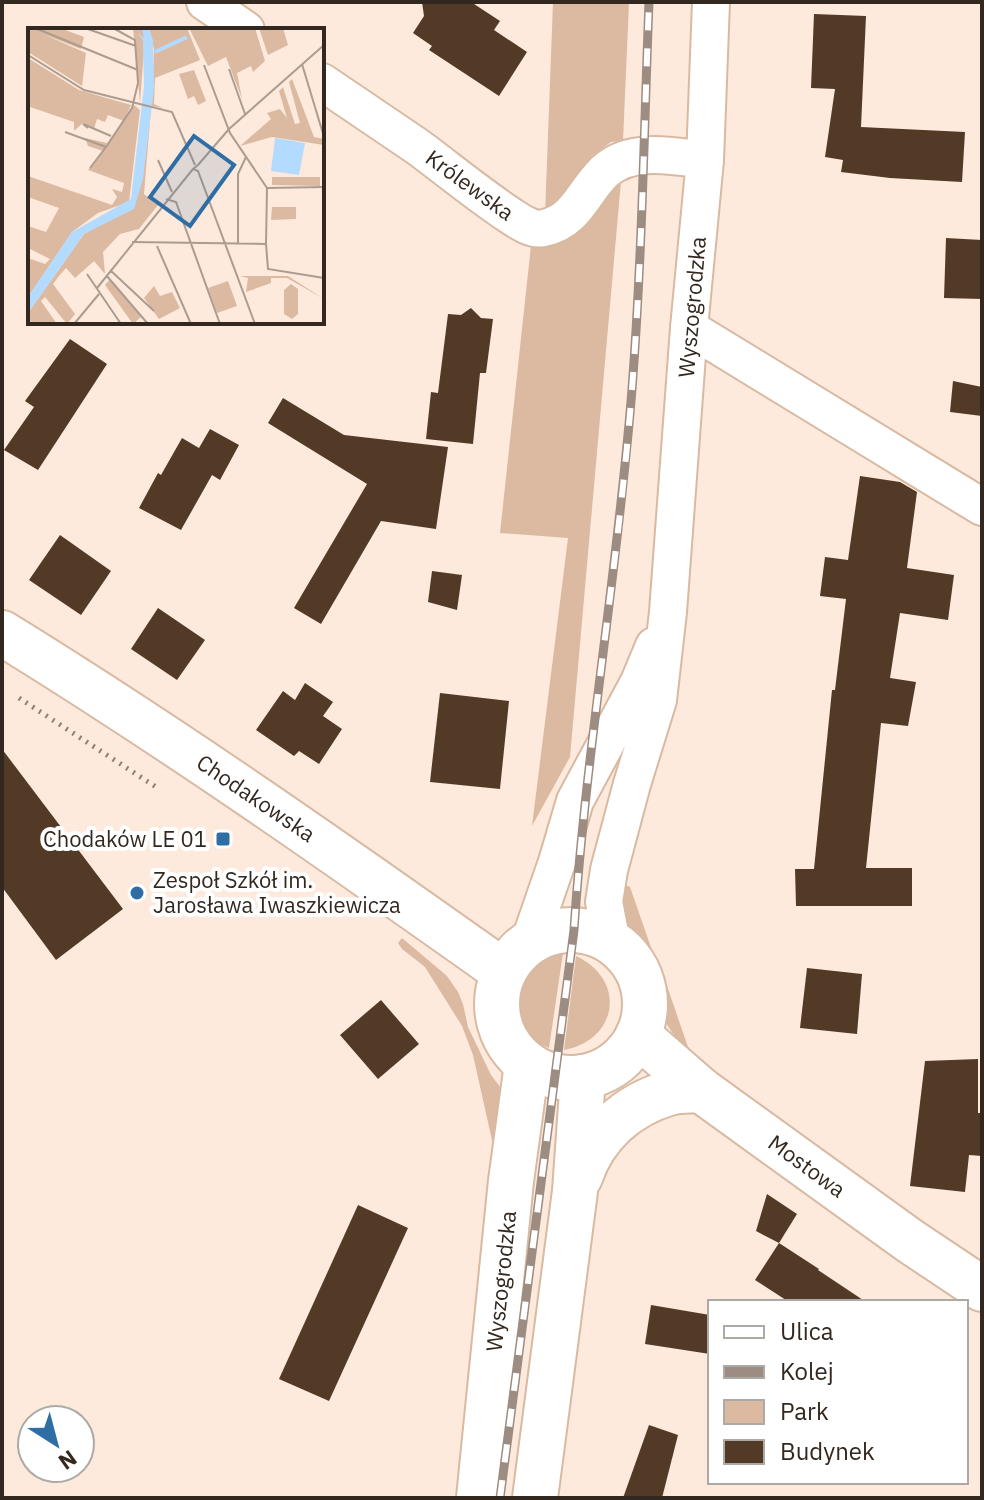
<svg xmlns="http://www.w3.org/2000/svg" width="984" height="1500" font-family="'IBM Plex Sans',sans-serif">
  <rect width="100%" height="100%" fill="#fdeadc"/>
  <g fill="#dbbaa1">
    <polygon points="553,2 629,2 623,141 611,142 593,155 582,167 575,186 545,215"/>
    <polygon points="622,170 570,757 532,826 568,538 500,533 532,236"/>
    <polygon points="619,882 630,887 654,956 647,951 626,922"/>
    <polygon points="402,938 447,976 458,992 463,1004 468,1027 491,1075 501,1088 504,1104 498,1167 473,1055 462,1026 425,967 402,949 398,943"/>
    <path d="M563,953L549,1048C539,1044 530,1040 524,1031C509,1010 512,979 533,963C542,956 552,955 563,953Z"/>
    <path d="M576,956C627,980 618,1040 564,1050Z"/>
    <path d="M666,983L690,1053C670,1033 663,1022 657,994Z"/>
  </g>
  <g fill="#523a26">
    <polygon points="422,2 471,2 500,21 494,30 527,52 499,96 429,50 432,46 413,33 424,16"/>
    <polygon points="814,14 866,16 861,127 965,132 962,182 890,178 841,172 843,160 825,157 835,89 811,88"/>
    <polygon points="946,238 982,240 982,299 944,298"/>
    <polygon points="471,308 481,318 493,319 486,373 480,373 473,444 426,439 431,392 438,393 448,314 461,315"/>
    <polygon points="70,339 107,364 38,470 4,450 34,407 25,401"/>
    <polygon points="953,381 982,387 982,416 950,412"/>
    <polygon points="283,398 344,435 448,447 436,529 381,521 321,624 294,608 367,484 268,423"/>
    <polygon points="210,429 239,445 220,480 212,475 181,530 139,508 158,473 161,475 182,438 199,448"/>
    <polygon points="860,476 900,482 917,492 907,568 954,575 948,620 900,613 890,678 916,682 908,726 881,723 866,868 912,868 912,906 796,906 795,869 814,869 832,690 835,690 846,599 820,596 825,557 848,560"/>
    <polygon points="60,535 111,571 81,615 29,580"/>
    <polygon points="432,571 462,575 457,610 428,602"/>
    <polygon points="158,608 205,640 177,680 131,649"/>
    <polygon points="305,683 333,702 323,716 342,729 319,764 299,751 294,756 256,730 283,691 295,700"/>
    <polygon points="440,693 509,701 500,789 430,782"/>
    <polygon points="2,749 123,909 56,960 2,887"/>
    <polygon points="807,968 862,974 857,1034 800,1028"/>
    <polygon points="381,1000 419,1044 378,1079 340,1035"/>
    <polygon points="978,1059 978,1113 982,1113 982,1156 969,1155 965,1192 910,1186 925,1061"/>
    <polygon points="767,1194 797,1214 779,1243 756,1231"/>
    <polygon points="358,1205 408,1228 329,1401 279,1379"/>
    <polygon points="779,1243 819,1269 818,1270 866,1302 789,1302 755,1280"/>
    <polygon points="651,1305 710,1315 710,1354 645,1344"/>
    <polygon points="649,1425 678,1435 662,1498 623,1498"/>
  </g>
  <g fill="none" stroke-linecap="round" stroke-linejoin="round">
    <defs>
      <g id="street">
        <polyline points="205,2 246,30"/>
        <path d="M322,82C354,104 386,125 418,147C449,170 479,195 511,216C520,222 533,231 544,228C577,221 584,190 605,171C631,147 674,156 705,160"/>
        <polyline points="689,328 982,507"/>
        <polyline points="529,943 557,862 575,801 639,682 654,646"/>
        <polyline points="612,943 604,902 609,870 632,784 658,700 668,612 689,328 705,160 711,2"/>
      </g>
      <g id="secondary">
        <path d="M2,633C174,739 339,855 504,972"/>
        <circle cx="571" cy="1004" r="74"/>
        <polyline points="638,1035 701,1090 910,1241 982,1289"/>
        <path d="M580,1177C594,1135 627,1105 669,1093C680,1090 691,1091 701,1090"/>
        <polyline points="479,1498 511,1181 527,1064"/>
        <polyline points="535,1498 575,1191 583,1077"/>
      </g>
    </defs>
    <use href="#street" stroke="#d8baa3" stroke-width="40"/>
    <use href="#secondary" stroke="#d8baa3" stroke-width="48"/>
    <polyline stroke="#8e8074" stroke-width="5" stroke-dasharray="2 6" stroke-linecap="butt" points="19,698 156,787"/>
    <use href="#street" stroke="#fff" stroke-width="36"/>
    <use href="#secondary" stroke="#fff" stroke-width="44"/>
    <defs>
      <path id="rail" d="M500,1498L574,930C586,749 618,570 632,389C642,260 644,131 649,2"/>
    </defs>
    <use href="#rail" stroke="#9c8c81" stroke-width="9"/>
    <use href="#rail" stroke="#fff" stroke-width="6" stroke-dasharray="18" stroke-linecap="butt"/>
  </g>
  <g fill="#2f6ea5" stroke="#fff" stroke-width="3">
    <rect x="215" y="831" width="16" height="16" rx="4"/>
    <circle cx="137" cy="893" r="8"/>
  </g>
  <g text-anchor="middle" stroke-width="8" stroke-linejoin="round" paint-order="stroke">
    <g font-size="22" fill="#33281f" stroke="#fff">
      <text transform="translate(470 185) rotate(36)" y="8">Królewska</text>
      <text transform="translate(692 307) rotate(-85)" y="8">Wyszogrodzka</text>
      <text transform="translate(256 798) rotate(34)" y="8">Chodakowska</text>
      <text transform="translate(807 1166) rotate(36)" y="8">Mostowa</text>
      <text transform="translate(501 1281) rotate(-84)" y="8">Wyszogrodzka</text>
    </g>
    <g font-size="22" fill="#33281f" stroke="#fff" text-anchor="end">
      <text x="207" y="847">Chodaków LE 01</text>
      <text x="153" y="888" text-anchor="start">Zespoł Szkół im.<tspan x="153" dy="25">Jarosława Iwaszkiewicza</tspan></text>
    </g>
  </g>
  <g transform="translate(28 28)">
    <rect width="296" height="296" fill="#fdeadc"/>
    <path d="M0,0H32L56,9L53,21L15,6L58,25L54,58L0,24ZM105,0H114L117,9L112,75ZM121,0H159L172,32L127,50L126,76L135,80L124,78L126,21ZM161,0H227L237,33L225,44L223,38L209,45L214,71L198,29L180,38ZM231,0H255L260,17L240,27ZM0,30L51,62L103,77L96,93L80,87L77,94L69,91L66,101L55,95L46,103V94L2,79L0,87ZM166,42L178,73L170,77L166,68L160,71L151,46ZM264,51L286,109L296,111V117L244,109L212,118L243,91L239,85L252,81L259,90L251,63L255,59L267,96L272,95L261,54ZM106,77L112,82L101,174L70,185L44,204L0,269V230L17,236L22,231L0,220V198L18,204L31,180L0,169V148L84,177L89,169L84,161L94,164L96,155L60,142L75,123L60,118L57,110L79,115L76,120ZM123,80L116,166L130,177L111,201L92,206L75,224L77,246L66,233L47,250L38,240L31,248L25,256L47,286L39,296L17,269L13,273L29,296H3L0,285L56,206L107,177ZM244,149H292V158L244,157ZM244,179H268V191L243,192ZM212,248H260L296,271L259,250H243V255L218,264L220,250ZM82,251L113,289L105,296L77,257ZM200,253L209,278L189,285L180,260ZM263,256L270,261V286L264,291L256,286V262ZM126,258L132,268L144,264L152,280L131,291L116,270Z" fill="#dbbaa1"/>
    <path d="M114,0H121L125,12L126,60L115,151L106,181L56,206L0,285V269L44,204L103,171L116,58L115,13L110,5L116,10ZM247,110L277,115L271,147L243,143Z" fill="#b3daff"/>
    <path fill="none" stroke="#b3daff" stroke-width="4" d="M127,24L159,9"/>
    <path fill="none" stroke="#ac9c90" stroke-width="2" d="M7,0L110,42M57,0L108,18M0,27L56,62L144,84L167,137M274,36L296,109M176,37L202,105L239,160L238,216M201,41L217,86M60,100L55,96L83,108M37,104L78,119L104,80L110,55L107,12L85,0M130,132L144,164M170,137L165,141L170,143L227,296M170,137L201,101L296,17M62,140L78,119M239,160L296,159M138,171L148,174L192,296M104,214L238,216L240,241L296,250M210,216V146L218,129M129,218L163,296M82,242L126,283M59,246L93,296M78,247L120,296M69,260L165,141M46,296L71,266"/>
    <path fill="#2f6ea5" fill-opacity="0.15" stroke="#2f6ea5" stroke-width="4" d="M166,108L206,137L162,198L122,169Z"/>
    <rect width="296" height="296" fill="none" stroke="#33281f" stroke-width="4"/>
  </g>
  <rect width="984" height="1500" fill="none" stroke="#33281f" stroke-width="8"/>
  <rect x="708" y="1300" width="260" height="184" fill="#ffffff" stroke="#ada9a5" stroke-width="2"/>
  <rect x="724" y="1326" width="40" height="12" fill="#ffffff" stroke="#ada9a5" stroke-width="2"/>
  <text x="780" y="1340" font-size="24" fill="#33281f">Ulica</text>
  <rect x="724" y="1366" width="40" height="12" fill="#9c8c81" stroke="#ada9a5" stroke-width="2"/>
  <text x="780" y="1380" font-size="24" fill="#33281f">Kolej</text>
  <rect x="724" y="1400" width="40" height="24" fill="#dbbaa1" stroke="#ada9a5" stroke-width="2"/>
  <text x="780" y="1420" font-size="24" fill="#33281f">Park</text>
  <rect x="724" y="1440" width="40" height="24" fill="#523a26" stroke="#ada9a5" stroke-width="2"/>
  <text x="780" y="1460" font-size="24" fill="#33281f">Budynek</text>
  <g transform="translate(56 1444) rotate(144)"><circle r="38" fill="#ffffff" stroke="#ada9a5" stroke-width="2"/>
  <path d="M0-6L14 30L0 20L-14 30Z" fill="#2f6ea5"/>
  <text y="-12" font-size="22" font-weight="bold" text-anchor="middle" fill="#33281f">N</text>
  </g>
</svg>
